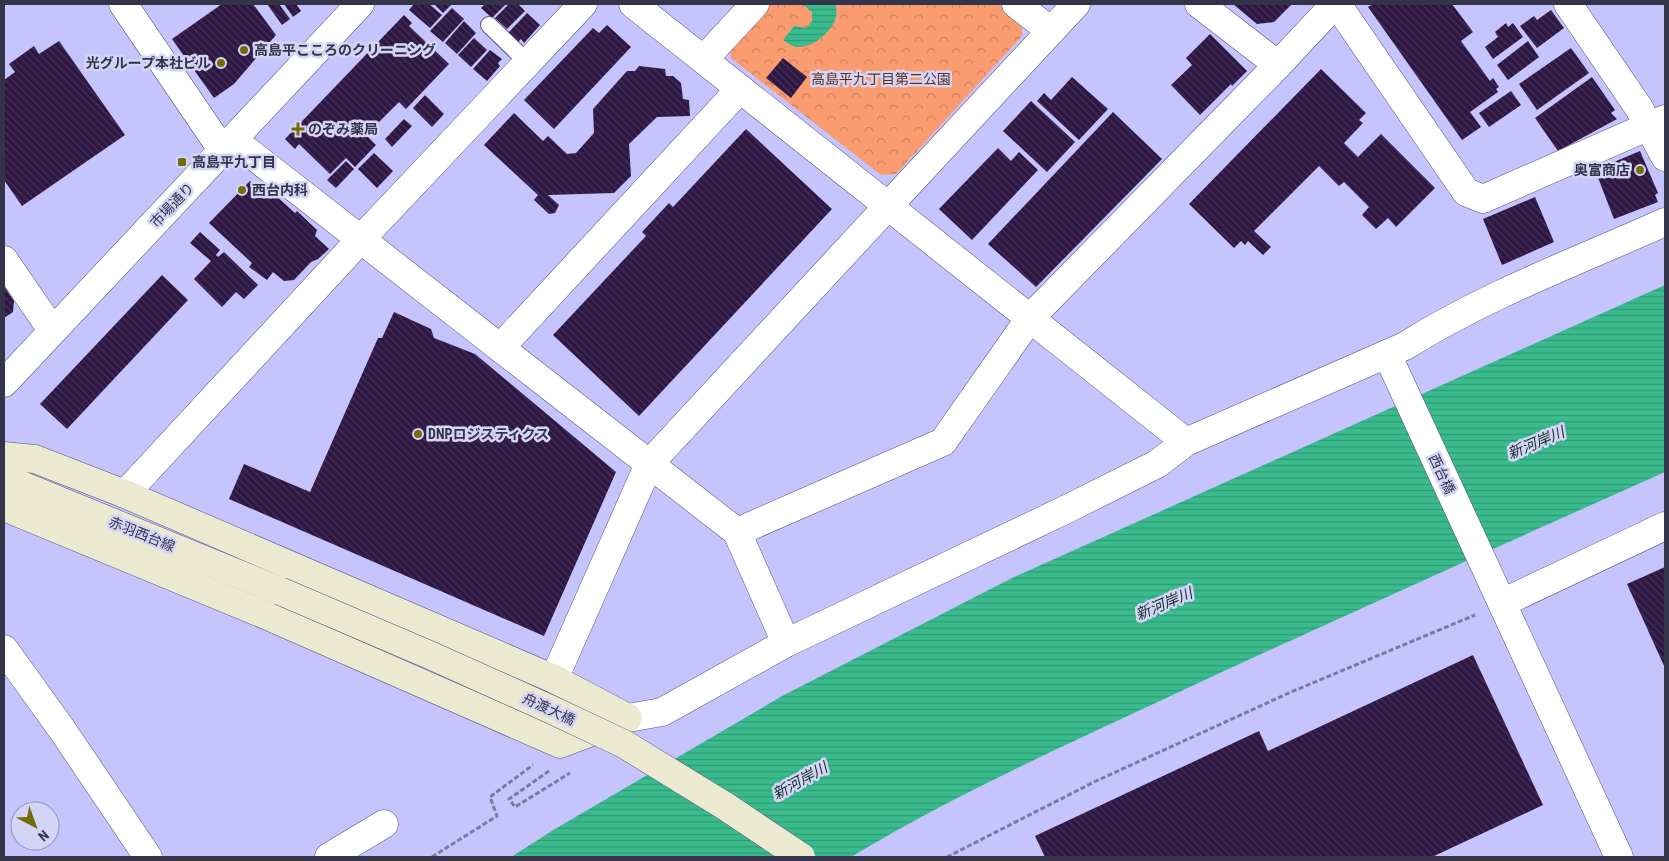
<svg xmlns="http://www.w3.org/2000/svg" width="1669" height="861" font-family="'Roboto Condensed','Noto Sans JP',sans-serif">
  <defs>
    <pattern id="forest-crowns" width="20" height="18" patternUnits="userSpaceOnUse" patternTransform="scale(1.25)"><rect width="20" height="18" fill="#fb9c70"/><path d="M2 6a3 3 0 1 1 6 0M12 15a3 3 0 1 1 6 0" fill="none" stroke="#cc805e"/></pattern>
    <pattern id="water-rules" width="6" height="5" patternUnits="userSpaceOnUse" patternTransform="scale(1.25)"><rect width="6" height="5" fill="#3abb8d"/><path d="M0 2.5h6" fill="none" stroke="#329975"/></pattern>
    <pattern id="building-back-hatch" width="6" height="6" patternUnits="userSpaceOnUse" patternTransform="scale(1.25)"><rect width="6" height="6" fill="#2e1843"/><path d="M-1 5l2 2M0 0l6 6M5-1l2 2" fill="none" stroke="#443257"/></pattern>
  </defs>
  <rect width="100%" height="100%" fill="#c5c4fd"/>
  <polygon fill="url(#forest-crowns)" points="765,4 998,4 1022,23 1022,36 896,174 881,175 731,58 728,43"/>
  <g fill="url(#water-rules)">
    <path d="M802,4H834L836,6C836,9 837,14 836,17C832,33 809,51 793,46C790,45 786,42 783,40L794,26L806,28L812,21V12Z"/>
    <path d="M1665,285V472C1497,547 1329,622 1162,700C1057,749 950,797 851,857H511L555,829L784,695L1012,578Z"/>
  </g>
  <g fill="url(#building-back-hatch)">
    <polygon points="222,4 253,4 276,35 234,84 214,98 172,39"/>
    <polygon points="267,4 279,4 290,19 282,25"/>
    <polygon points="284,4 296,4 301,11 293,17"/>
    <polygon points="414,4 429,4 442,15 430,28 409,10"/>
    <polygon points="434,4 452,4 443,13"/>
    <polygon points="485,4 506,4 492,18 481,8"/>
    <polygon points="509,4 518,4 525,11 507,29 495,18"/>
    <polygon points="1233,4 1292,4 1274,22 1257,24"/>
    <polygon points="1373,4 1452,4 1473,32 1461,41 1490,81 1493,78 1499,87 1496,89 1498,92 1470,112 1481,127 1462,140 1368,7"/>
    <polygon points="452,8 464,19 443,42 430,31"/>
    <polygon points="1551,10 1564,28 1537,48 1520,26 1534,16 1537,20"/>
    <polygon points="527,13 540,25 524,43 521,39 517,43 507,34"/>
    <polygon points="404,15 412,23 409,26 449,64 406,109 399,102 366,135 376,145 355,167 346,158 330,174 299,144 295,149 285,139"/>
    <polygon points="464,21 476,33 457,54 445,43"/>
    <polygon points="1506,23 1508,27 1513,23 1523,37 1493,59 1485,47 1498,37 1495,32"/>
    <polygon points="607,25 631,47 554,129 524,100 593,28 599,33"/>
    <polygon points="1210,34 1247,71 1232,86 1231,84 1200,115 1171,85 1192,65 1186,58"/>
    <polygon points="474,38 487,50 471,67 458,55"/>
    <polygon points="59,41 125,135 22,206 4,180 4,80 15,72 9,64 34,46 39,54"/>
    <polygon points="1528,41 1539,57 1508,80 1497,65"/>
    <polygon points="1571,48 1589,73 1537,110 1519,84"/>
    <polygon points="490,50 502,59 498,63 500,66 487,81 473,69"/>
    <polygon points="783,58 807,77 791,98 766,78"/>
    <polygon points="639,66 665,69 666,76 673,76 681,83 683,99 689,100 690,116 657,117 629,144 631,176 614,193 548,195 559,205 555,213 549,214 534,200 538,195 484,145 514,113 543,141 548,136 567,154 576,153 594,133 593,109 627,71 635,71"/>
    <polygon points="1321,69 1366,113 1359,120 1363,123 1344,143 1358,157 1381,134 1435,188 1396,227 1388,218 1376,229 1362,215 1369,207 1344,182 1339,186 1319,166 1254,231 1271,247 1263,255 1248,241 1245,245 1241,241 1234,248 1189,204"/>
    <polygon points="1072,77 1108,109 1079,140 1037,101 1044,93 1051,100"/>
    <polygon points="1592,77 1615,110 1611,113 1617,119 1558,151 1535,118"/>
    <polygon points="1511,91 1521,105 1489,127 1479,113"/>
    <polygon points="425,95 444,114 432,127 413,108"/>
    <polygon points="1031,101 1075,142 1047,172 1003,131"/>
    <polygon points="1113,112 1162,159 1036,287 988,244"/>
    <polygon points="404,119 412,126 392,147 385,139"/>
    <polygon points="746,129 832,209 639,416 553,335 646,236 642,232 669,203 673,207"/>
    <polygon points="998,148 1011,161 1019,152 1038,170 972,240 939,209"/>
    <polygon points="1640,151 1658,193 1655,195 1658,202 1614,219 1595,170"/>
    <polygon points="374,153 393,171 377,188 358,169"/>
    <polygon points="346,161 354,169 336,188 327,180"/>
    <polygon points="250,181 271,199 275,195 295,213 297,211 317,230 315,236 329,249 318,259 311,262 294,280 284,281 273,272 267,280 249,267 252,263 209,223"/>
    <polygon points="1535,197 1554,242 1502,265 1483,219"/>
    <polygon points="200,232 220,250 216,255 218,257 224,252 258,285 244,299 236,292 222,307 194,279 211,261 190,243"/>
    <polygon points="162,275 188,300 67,429 40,404"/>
    <polygon points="4,286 14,301 13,312 4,318"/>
    <polygon points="394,312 431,329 434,338 475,354 616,472 544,636 229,499 244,464 310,492 378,338 382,338"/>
    <polygon points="1665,567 1665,668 1627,584"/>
    <polygon points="1473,655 1543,805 1432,857 1045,857 1035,836 1259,731 1268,751"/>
  </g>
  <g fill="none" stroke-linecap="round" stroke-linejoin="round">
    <defs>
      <polyline id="service" points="489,25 527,62"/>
      <g id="minor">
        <polyline points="123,4 223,151"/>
        <polyline points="1016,4 1051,31"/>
        <polyline points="1199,4 1278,65"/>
        <polyline points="1337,4 1466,192 1483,199 1665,119"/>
        <polyline points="704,59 755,4"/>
        <polyline points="233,140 737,532 786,643"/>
        <polyline points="4,260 52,330"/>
        <polyline points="500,348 740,89"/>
        <polyline points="1387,354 1619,857"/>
        <polyline points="125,494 360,240 583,4"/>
        <polyline points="737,532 943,442 1030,318 1278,65 1335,4"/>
        <polyline points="1502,603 1665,526"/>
        <polyline points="4,649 63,731 148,857"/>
        <polyline points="554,679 649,464 888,206"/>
        <path d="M628,718L662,712L786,643L1067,509L1157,464L1186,442L1405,346C1486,295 1578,261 1665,222"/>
        <polyline points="329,857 384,824"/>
      </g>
      <g id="tertiary">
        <polyline points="633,4 1186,442"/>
        <polyline points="1568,4 1639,108 1665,157"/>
        <polyline points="888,206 1076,4"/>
        <polyline points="4,383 360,4"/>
      </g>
      <g id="secondary">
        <polyline points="4,456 35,459 125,494 554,679 628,718"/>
        <polyline points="4,478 280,591"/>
        <polyline points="4,507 268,616 560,744 613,724"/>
      </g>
    </defs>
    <use href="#service" stroke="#545283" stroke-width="18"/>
    <use href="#minor" stroke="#545283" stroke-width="29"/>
    <use href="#tertiary" stroke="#545283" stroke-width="29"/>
    <use href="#secondary" stroke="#545283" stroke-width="29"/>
    <g stroke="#7a79a1" stroke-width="3" stroke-dasharray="5 2.5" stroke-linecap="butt">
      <polyline points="549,771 509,799 515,807 570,773"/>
      <polyline points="432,857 497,816 490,797 533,765"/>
      <polyline points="947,857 1096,781 1291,692 1475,615"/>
    </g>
    <use href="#service" stroke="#fff" stroke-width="16"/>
    <use href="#minor" stroke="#fff" stroke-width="28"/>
    <use href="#tertiary" stroke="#fff" stroke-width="28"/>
    <use href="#secondary" stroke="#ebe9d0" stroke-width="28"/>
    <defs>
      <polyline id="secondary-bridge" points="280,591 432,656 552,710 624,744 725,806 801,857"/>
    </defs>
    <use href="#secondary-bridge" stroke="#545283" stroke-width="29" stroke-linecap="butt"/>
    <use href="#secondary-bridge" stroke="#ebe9d0" stroke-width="28"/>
  </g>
  <g fill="#736c08" stroke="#d4d4f7" stroke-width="2">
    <circle cx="244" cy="50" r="5"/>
    <circle cx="221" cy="63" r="5"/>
    <path d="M295.5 121.5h5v5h5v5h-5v5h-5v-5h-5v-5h5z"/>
    <rect x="177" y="157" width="10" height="10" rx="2.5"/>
    <circle cx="1640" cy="170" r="5"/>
    <circle cx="242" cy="190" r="5"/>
    <circle cx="418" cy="434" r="5"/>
  </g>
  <g text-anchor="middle" stroke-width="5" stroke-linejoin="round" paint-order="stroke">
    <g font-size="14" font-weight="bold" fill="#34334a" stroke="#d4d4f7" text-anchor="start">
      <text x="254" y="55">高島平こころのクリーニング</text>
      <text x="211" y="68" text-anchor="end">光グループ本社ビル</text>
      <text x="308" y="134">のぞみ薬局</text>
      <text x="192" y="167">高島平九丁目</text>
      <text x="1630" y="175" text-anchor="end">奥富商店</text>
      <text x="252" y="195">西台内科</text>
      <text x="428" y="439">DNPロジスティクス</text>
    </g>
    <g font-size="14" fill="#603019" stroke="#d4d4f7">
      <text x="881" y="84">高島平九丁目第二公園</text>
    </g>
    <g font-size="14" fill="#34334a" stroke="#d4d4f7">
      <text transform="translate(172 205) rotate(-46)" y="5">市場通り</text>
      <text transform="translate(1442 474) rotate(65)" y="5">西台橋</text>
      <text transform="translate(142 534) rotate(22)" y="5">赤羽西台線</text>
      <text transform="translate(549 709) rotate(25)" y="5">舟渡大橋</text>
    </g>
    <g font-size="15" font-style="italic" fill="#153025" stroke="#d4d4f7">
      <text transform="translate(1536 443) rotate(-23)" y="5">新河岸川</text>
      <text transform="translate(1164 604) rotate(-23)" y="5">新河岸川</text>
      <text transform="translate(800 781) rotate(-29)" y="5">新河岸川</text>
    </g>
  </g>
  <rect width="1669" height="861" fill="none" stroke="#34334a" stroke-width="10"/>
  <g transform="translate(35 826) rotate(139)"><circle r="24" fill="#d4d4f7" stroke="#9494b2"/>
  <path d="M0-4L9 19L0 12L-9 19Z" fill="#736c08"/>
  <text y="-8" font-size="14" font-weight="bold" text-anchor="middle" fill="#34334a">N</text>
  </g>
</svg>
